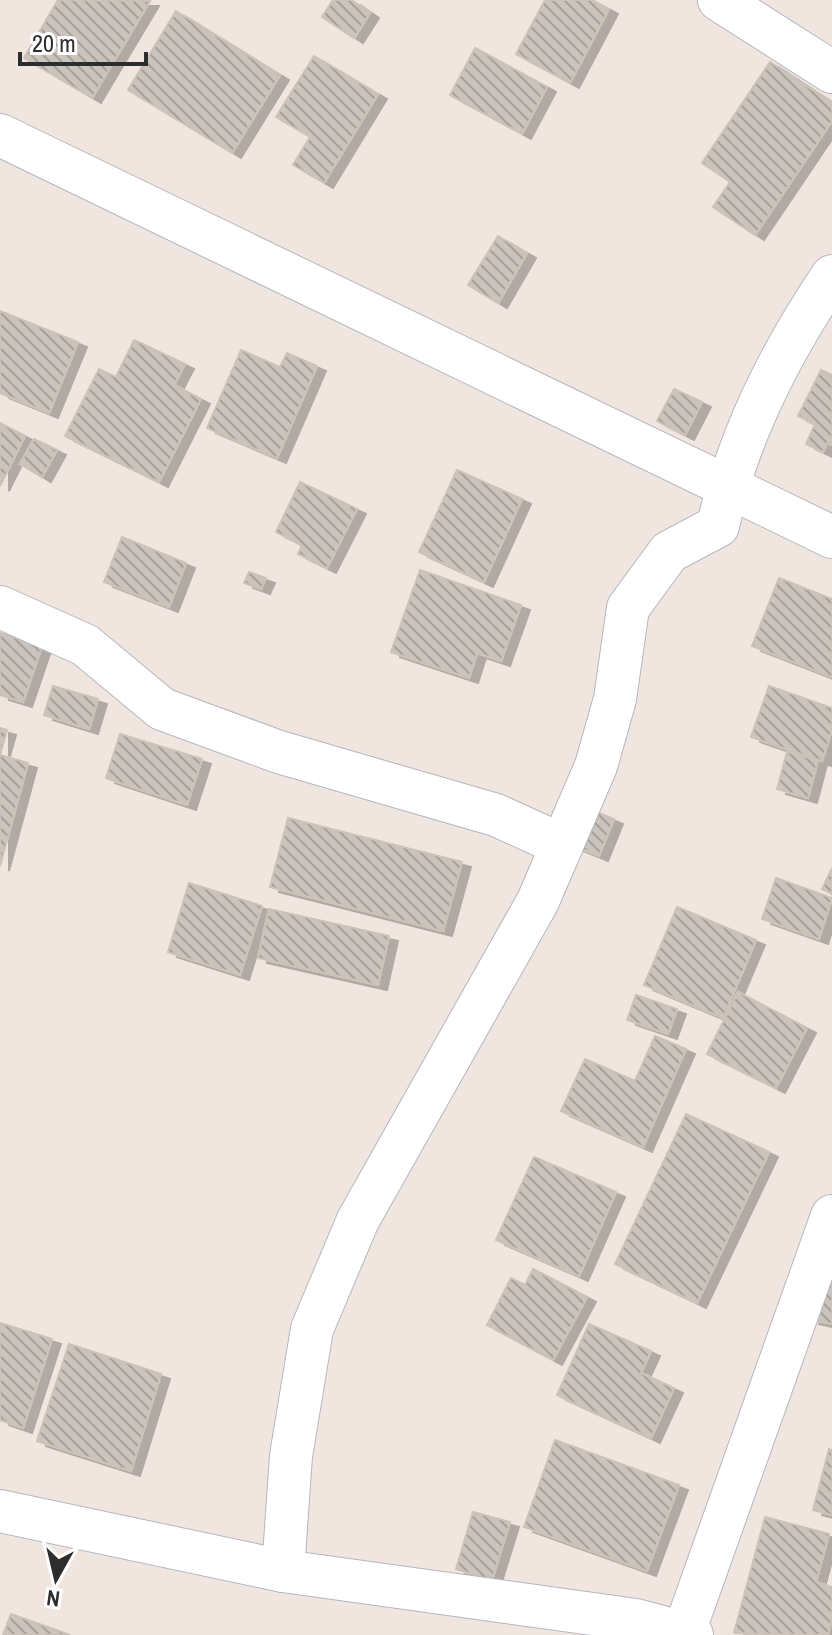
<svg xmlns="http://www.w3.org/2000/svg" width="832" height="1635" font-family="'Archivo Narrow',sans-serif">
  <defs>
    <pattern id="building-back-hatch" width="6" height="6" patternUnits="userSpaceOnUse" patternTransform="scale(2)"><rect width="6" height="6" fill="#cbc4bd"/><path d="M-1 5l2 2M0 0l6 6M5-1l2 2" fill="none" stroke="#a5a09a"/></pattern>
    <filter id="shadow"><feDropShadow dx="9" dy="5" stdDeviation="0" flood-color="#0004"/></filter>
  </defs>
  <rect width="100%" height="100%" fill="#f0e6df"/>
  <g fill="url(#building-back-hatch)" stroke="#ccc2b8" stroke-width="2" filter="url(#shadow)">
    <polygon points="58,0 150,1 92,98 24,58"/>
    <polygon points="333,0 351,0 370,13 354,38 322,17"/>
    <polygon points="545,0 592,0 609,9 570,83 516,54"/>
    <polygon points="176,11 280,75 232,153 128,90"/>
    <polygon points="475,48 547,87 522,134 450,95"/>
    <polygon points="314,56 378,94 324,183 293,165 310,137 276,117"/>
    <polygon points="770,62 832,103 832,121 755,235 713,207 730,182 702,163"/>
    <polygon points="498,236 527,253 498,303 468,285"/>
    <polygon points="0,311 78,342 49,413 0,393"/>
    <polygon points="134,340 185,364 174,385 201,399 159,482 65,436 99,369 116,377"/>
    <polygon points="241,350 280,367 287,353 317,366 277,458 207,428"/>
    <polygon points="821,370 832,375 832,445 827,443 823,452 806,444 815,424 798,416"/>
    <polygon points="674,389 702,402 685,435 657,421"/>
    <polygon points="0,423 25,436 0,486"/>
    <polygon points="34,439 57,450 42,477 20,464"/>
    <polygon points="457,470 522,499 484,582 419,552"/>
    <polygon points="300,482 357,509 327,568 298,554 302,545 276,532"/>
    <polygon points="122,537 186,563 169,607 104,582"/>
    <polygon points="420,570 521,605 501,661 477,653 469,678 391,652"/>
    <polygon points="249,572 266,578 261,589 244,583"/>
    <polygon points="779,578 832,599 832,677 752,646"/>
    <polygon points="0,633 42,646 23,702 0,695"/>
    <polygon points="53,686 98,699 89,729 44,715"/>
    <polygon points="769,686 832,708 832,730 822,761 751,737"/>
    <polygon points="0,728 7,730 0,755 28,763 0,866"/>
    <polygon points="120,734 202,759 187,805 106,778"/>
    <polygon points="787,752 818,760 808,798 777,789"/>
    <polygon points="589,809 614,819 599,856 574,846"/>
    <polygon points="288,818 462,862 443,931 270,887"/>
    <polygon points="832,868 832,894 822,889"/>
    <polygon points="776,878 832,898 819,939 762,919"/>
    <polygon points="189,883 262,906 240,975 168,952"/>
    <polygon points="677,907 756,940 723,1018 644,985"/>
    <polygon points="269,909 389,936 378,985 258,958"/>
    <polygon points="738,992 807,1028 776,1088 707,1054"/>
    <polygon points="636,995 677,1009 668,1034 627,1020"/>
    <polygon points="655,1036 686,1049 643,1147 561,1111 585,1059 635,1081"/>
    <polygon points="686,1114 769,1152 697,1303 615,1264"/>
    <polygon points="534,1157 616,1192 579,1276 496,1240"/>
    <polygon points="832,1267 832,1324 810,1319"/>
    <polygon points="533,1269 587,1297 553,1360 487,1325 511,1278 525,1285"/>
    <polygon points="0,1323 52,1339 23,1428 0,1420"/>
    <polygon points="589,1324 651,1351 641,1373 674,1388 651,1438 557,1395"/>
    <polygon points="69,1344 161,1374 131,1471 37,1441"/>
    <polygon points="555,1440 679,1485 647,1571 524,1527"/>
    <polygon points="829,1449 832,1450 832,1515 813,1510"/>
    <polygon points="473,1512 510,1522 492,1580 456,1569"/>
    <polygon points="765,1517 829,1534 816,1582 832,1587 832,1618 828,1635 734,1633"/>
    <polygon points="11,1614 70,1635 3,1635"/>
  </g>
  <g fill="none" stroke-linecap="round" stroke-linejoin="round">
    <defs>
      <g id="minor">
        <polyline points="719,0 832,72"/>
        <polyline points="0,135 832,537"/>
        <polyline points="0,607 85,645 162,709 279,752 496,815 562,845"/>
        <polyline points="0,1511 283,1571 636,1620 692,1635"/>
        <path d="M283,1571L291,1456L312,1329L358,1220L538,901L596,766L615,699L628,608L669,552L718,526C738,435 780,353 832,276"/>
        <polyline points="684,1632 832,1216"/>
      </g>
    </defs>
    <use href="#minor" stroke="#b3b7c2" stroke-width="44"/>
    <use href="#minor" stroke="#fff" stroke-width="42"/>
  </g>
  <g transform="translate(56 1579) rotate(188)" stroke="#ffffff" stroke-width="6" paint-order="stroke">
  <path d="M0-6L14 30L0 20L-14 30Z" fill="#2d2d2d"/>
  <text y="-12" font-size="22" font-weight="bold" text-anchor="middle" fill="#2d2d2d">N</text>
  </g>
  <path d="M20 52v12h126v-12" fill="none" stroke="#2d2d2d" stroke-width="4"/>
  <text x="32" y="52" font-size="24" fill="#2d2d2d" stroke="#ffffff" stroke-width="6" paint-order="stroke">20 m</text>
</svg>
